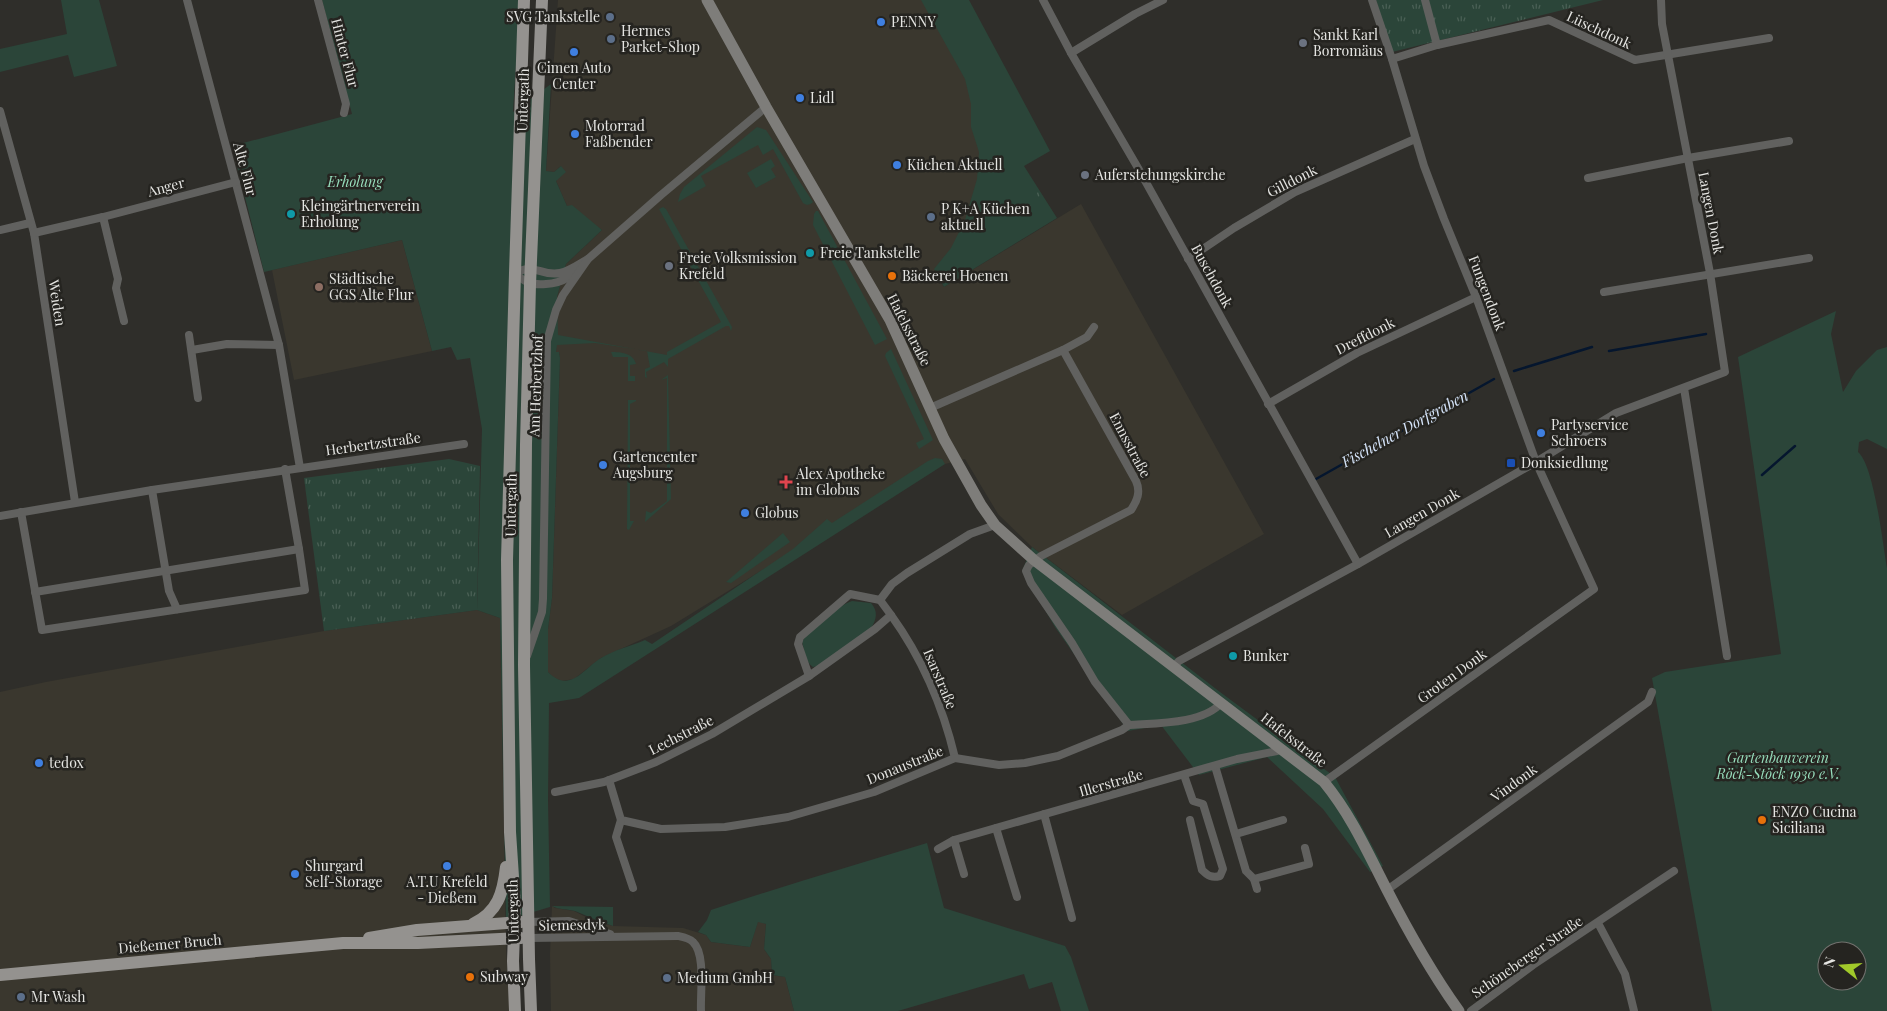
<svg xmlns="http://www.w3.org/2000/svg" width="1887" height="1011" font-family="'Playfair Display',serif">
  <defs>
    <pattern id="park-tufts" width="24" height="20" patternUnits="userSpaceOnUse" patternTransform="scale(1.25)"><rect width="24" height="20" fill="#2b4539"/><path d="M3 7l-1-3M5 7V3M7 7l1-3M15 17l-1-3M17 17v-4M19 17l1-3" fill="none" stroke="#4a6055"/></pattern>
  </defs>
  <rect width="100%" height="100%" fill="#2f2e2a"/>
  <g fill="#3a372e">
    <polygon points="558,0 936,0 976,76 989,180 937,275 944,287 1081,204 1264,534 1122,615 1032,547 998,514 965,459 945,464 940,461 671,626 601,658 574,679 562,681 554,678 548,672 548,629 552,598 560,358 559,352 556,353 557,297 566,264 602,230 567,206 556,181 561,166 554,172 546,171"/>
    <polygon points="402,240 432,351 294,380 272,270"/>
    <polygon points="477,610 500,618 506,949 510,1011 0,1011 0,692 46,682 324,631"/>
    <polygon points="552,906 555,908 574,911 592,920 613,926 683,928 706,935 711,942 750,947 758,921 766,924 764,949 771,959 772,975 785,977 794,1011 551,1011 550,954"/>
  </g>
  <g fill="#2b4539" fill-rule="evenodd">
    <polygon points="61,0 99,0 117,66 74,77 68,55 0,72 0,49 67,34"/>
    <path d="M322,0H520L513,112L551,84L546,171L554,172L561,166L566,172L556,181L567,206L572,205L602,230L566,264L557,297L558,335L667,355V352L721,322L659,209L663,207L666,209L732,327L731,331L729,326H726L668,359V367L664,362L646,372L647,378L645,377V369L650,367L647,351L595,343L557,345L556,352H559L560,358L552,598L548,629V672C570,694 583,669 601,658C614,650 631,646 645,640L652,644L793,549L827,519L832,523L928,461L935,458L942,459L945,464L579,698L549,703L548,800L550,907L506,920L500,618L477,610L482,429L470,358L457,360L451,347L432,351L402,240L264,272L232,146L352,114Z"/>
    <polygon points="921,0 969,0 1050,151 1024,166 1057,218 944,287 934,269 951,248 965,220 977,179 979,152 971,127 971,104 965,79"/>
    <path d="M757,127L766,130L813,202C810,205 807,206 803,203L773,149L763,155L758,145L701,176L706,186L678,202L680,194L684,187Z"/>
    <polygon points="771,159 775,166 771,169 776,177 756,188 747,173"/>
    <polygon points="816,211 818,211 887,339 875,345 813,225 814,214"/>
    <path d="M1836,311L1831,334L1843,392L1856,371L1877,350L1887,347V449L1867,439L1859,442L1858,452C1874,465 1883,545 1887,568V1011H1712L1652,678L1665,672L1781,654L1738,357ZM1827,951H1857V981H1827Z"/>
    <polygon points="891,349 933,440 919,449 916,443 924,439 885,356 886,353"/>
    <path d="M611,352C621,352 633,353 636,364L630,365V376H635V381H628V357H613Z"/>
    <polygon points="668,375 671,499 645,522 646,511 651,513 667,501 667,378 661,380"/>
    <polygon points="628,400 636,400 636,401 630,404 630,521 634,521 629,530 627,529"/>
    <polygon points="783,533 790,542 731,583 726,582"/>
    <polygon points="1032,547 1220,692 1335,777 1383,866 1370,872 1323,809 1267,757 1199,775 1161,725 1128,731 1055,627 1022,571"/>
    <path d="M852,601L871,603C878,611 877,619 871,628L818,666L813,667C805,662 805,651 802,642C810,627 836,607 852,601Z"/>
    <path d="M927,843L944,908L1065,946L1071,957L1089,1011H1061L1052,982L1029,989L1024,974L898,1011H794L785,977L772,975L771,959L764,949L766,924L758,922L750,947L711,942L706,935L698,932L707,920L711,910C783,886 855,865 927,843Z"/>
    <path d="M552,906L613,907V926C600,922 588,916 575,911C568,909 559,910 552,906Z"/>
  </g>
  <g fill="url(#park-tufts)">
    <polygon points="1376,0 1603,0 1392,52"/>
    <polygon points="1039,192 1043,211 1014,217 1010,198"/>
    <polygon points="449,459 480,466 477,610 324,631 304,478"/>
  </g>
  <g fill="none" stroke-linecap="round" stroke-linejoin="round">
    <g stroke="#05162e" stroke-width="2.5">
      <polyline points="1609,351 1706,334"/>
      <polyline points="1514,371 1592,347"/>
      <polyline points="1762,475 1795,446"/>
      <polyline points="1316,479 1494,379"/>
    </g>
    <g stroke="#61615f" stroke-width="8">
      <polyline points="187,0 279,345 300,468"/>
      <polyline points="318,0 346,104 344,113"/>
      <polyline points="1043,0 1071,53 1138,168 1358,564"/>
      <polyline points="1425,0 1437,45"/>
      <polyline points="1071,53 1135,14 1163,0"/>
      <polyline points="1392,59 1437,45 1549,20 1635,60 1769,38"/>
      <polyline points="0,111 34,233 75,502"/>
      <polyline points="1588,178 1688,158 1789,141"/>
      <polyline points="103,217 118,279 116,288 124,321"/>
      <polyline points="0,230 30,223"/>
      <polyline points="34,233 103,217 236,182"/>
      <path d="M588,259C574,273 567,283 546,284C531,285 525,283 515,273C535,262 541,277 560,273C570,271 579,264 588,259Z"/>
      <polyline points="1188,259 1234,228 1295,192 1415,139"/>
      <polyline points="1604,292 1809,258"/>
      <polyline points="189,335 198,398"/>
      <polyline points="192,350 227,344 279,345"/>
      <polyline points="1063,350 1087,337 1094,327"/>
      <polyline points="1684,388 1727,656"/>
      <polyline points="1268,404 1357,353 1476,297"/>
      <path d="M930,408L1063,350L1136,481C1141,492 1137,501 1131,510L1041,556L1029,565L1026,571L1031,583L1072,643L1095,682L1129,725"/>
      <polyline points="152,490 169,591 177,609"/>
      <polyline points="21,512 42,630 305,590 299,549 285,469"/>
      <polyline points="0,516 152,490 464,444"/>
      <polyline points="35,592 299,549"/>
      <path d="M891,615C922,658 943,707 955,758"/>
      <polyline points="527,656 542,612 543,599 547,341 556,310 563,295 588,259 661,195 766,107"/>
      <polyline points="1174,666 1179,661 1358,564 1536,462 1616,413 1725,372 1710,273 1662,24 1661,0"/>
      <polyline points="809,676 798,644 800,637 850,594 880,600"/>
      <polyline points="1215,766 1246,871 1254,879 1257,889"/>
      <path d="M1184,775L1193,801L1203,804L1223,869L1220,876C1212,878 1208,876 1202,870L1190,820"/>
      <path d="M609,780L621,820L661,829L725,827L788,817L874,792L955,758L999,765L1025,763L1058,756L1122,730L1129,725C1156,723 1203,724 1221,703"/>
      <polyline points="1324,782 1594,589 1536,462 1476,297 1444,219 1424,166 1392,59 1372,0"/>
      <polyline points="555,792 604,782 656,762 712,734 809,676 875,629 891,615 880,600 892,584 907,573 970,534 995,525"/>
      <polyline points="1044,814 1072,918"/>
      <polyline points="621,820 616,837 633,888"/>
      <polyline points="996,828 1017,897"/>
      <polyline points="1236,834 1283,820"/>
      <polyline points="954,840 964,874"/>
      <polyline points="938,849 954,840 1237,759 1277,751 1281,748"/>
      <polyline points="1254,879 1309,864 1305,848"/>
      <polyline points="1387,890 1648,702 1652,692"/>
      <polyline points="528,922 569,921 610,934"/>
      <polyline points="1598,923 1625,974 1634,1011"/>
      <path d="M529,938L678,936C683,937 689,938 693,942C706,954 700,994 701,1011"/>
      <polyline points="1471,1011 1533,965 1674,871"/>
    </g>
    <path stroke="#7e7d7a" stroke-width="11" d="M707,0L766,107L890,320L944,439L981,505L995,525L1034,560L1324,782C1351,815 1367,851 1386,888C1408,931 1431,972 1459,1011"/>
    <g stroke="#94928f" stroke-width="12">
      <path d="M473,924C498,912 503,893 506,867"/>
      <polyline points="369,938 417,930 521,922"/>
      <polyline points="0,975 343,943 418,943 521,938"/>
      <polyline points="515,1011 513,961 515,907 510,832 507,560 515,273 524,0"/>
      <polyline points="531,1011 529,959 524,665 526,444 530,284 542,0"/>
    </g>
  </g>
  <g fill="#5c6f8a" stroke="#252420" stroke-width="2">
    <circle cx="610" cy="17" r="5"/>
    <circle cx="611" cy="39" r="5"/>
    <circle cx="931" cy="217" r="5"/>
    <circle cx="667" cy="978" r="5"/>
    <circle cx="21" cy="997" r="5"/>
  </g>
  <g fill="#3f7fe0" stroke="#252420" stroke-width="2">
    <circle cx="881" cy="22" r="5"/>
    <circle cx="574" cy="52" r="5"/>
    <circle cx="800" cy="98" r="5"/>
    <circle cx="575" cy="134" r="5"/>
    <circle cx="897" cy="165" r="5"/>
    <circle cx="1541" cy="433" r="5"/>
    <circle cx="603" cy="465" r="5"/>
    <circle cx="745" cy="513" r="5"/>
    <circle cx="39" cy="763" r="5"/>
    <circle cx="447" cy="866" r="5"/>
    <circle cx="295" cy="874" r="5"/>
  </g>
  <g fill="#6b7280" stroke="#252420" stroke-width="2">
    <circle cx="1303" cy="43" r="5"/>
    <circle cx="1085" cy="175" r="5"/>
    <circle cx="669" cy="266" r="5"/>
  </g>
  <g fill="#0f9aa8" stroke="#252420" stroke-width="2">
    <circle cx="291" cy="214" r="5"/>
    <circle cx="810" cy="253" r="5"/>
    <circle cx="1233" cy="656" r="5"/>
  </g>
  <g fill="#e8710a" stroke="#252420" stroke-width="2">
    <circle cx="892" cy="276" r="5"/>
    <circle cx="1762" cy="820" r="5"/>
    <circle cx="470" cy="977" r="5"/>
  </g>
  <circle fill="#8d6e63" stroke="#252420" stroke-width="2" cx="319" cy="287" r="5"/>
  <rect fill="#1a4fb4" stroke="#252420" stroke-width="2" x="1506" y="458" width="10" height="10" rx="2.5"/>
  <path fill="#e0444e" stroke="#252420" stroke-width="2" d="M783.5 474.5h5v5h5v5h-5v5h-5v-5h-5v-5h5z"/>
  <g text-anchor="middle" stroke-width="5" stroke-linejoin="round" paint-order="stroke">
    <g font-size="14" fill="#e5e5e2" stroke="#252420" text-anchor="start">
      <text x="600" y="22" text-anchor="end">SVG Tankstelle</text>
      <text x="891" y="27">PENNY</text>
      <text x="621" y="36">Hermes<tspan x="621" dy="16">Parket-Shop</tspan></text>
      <text x="1313" y="40">Sankt Karl<tspan x="1313" dy="16">Borromäus</tspan></text>
      <text x="574" y="73" text-anchor="middle">Cimen Auto<tspan x="574" dy="16">Center</tspan></text>
      <text x="810" y="103">Lidl</text>
      <text x="585" y="131">Motorrad<tspan x="585" dy="16">Faßbender</tspan></text>
      <text x="907" y="170">Küchen Aktuell</text>
      <text x="1095" y="180">Auferstehungskirche</text>
      <text x="301" y="211">Kleingärtnerverein<tspan x="301" dy="16">Erholung</tspan></text>
      <text x="941" y="214">P K+A Küchen<tspan x="941" dy="16">aktuell</tspan></text>
      <text x="820" y="258">Freie Tankstelle</text>
      <text x="679" y="263">Freie Volksmission<tspan x="679" dy="16">Krefeld</tspan></text>
      <text x="902" y="281">Bäckerei Hoenen</text>
      <text x="329" y="284">Städtische<tspan x="329" dy="16">GGS Alte Flur</tspan></text>
      <text x="1551" y="430">Partyservice<tspan x="1551" dy="16">Schroers</tspan></text>
      <text x="613" y="462">Gartencenter<tspan x="613" dy="16">Augsburg</tspan></text>
      <text x="1521" y="468">Donksiedlung</text>
      <text x="796" y="479">Alex Apotheke<tspan x="796" dy="16">im Globus</tspan></text>
      <text x="755" y="518">Globus</text>
      <text x="1243" y="661">Bunker</text>
      <text x="49" y="768">tedox</text>
      <text x="1772" y="817">ENZO Cucina<tspan x="1772" dy="16">Siciliana</tspan></text>
      <text x="305" y="871">Shurgard<tspan x="305" dy="16">Self-Storage</tspan></text>
      <text x="447" y="887" text-anchor="middle">A.T.U Krefeld<tspan x="447" dy="16">- Dießem</tspan></text>
      <text x="480" y="982">Subway</text>
      <text x="677" y="983">Medium GmbH</text>
      <text x="31" y="1002">Mr Wash</text>
    </g>
    <g font-size="14" fill="#e5e5e2" stroke="#252420">
      <text transform="translate(1599 30) rotate(25)" y="5">Lüschdonk</text>
      <text transform="translate(345 53) rotate(75)" y="5">Hinter Flur</text>
      <text transform="translate(523 100) rotate(-88)" y="5">Untergath</text>
      <text transform="translate(245 169) rotate(75)" y="5">Alte Flur</text>
      <text transform="translate(1292 181) rotate(-27)" y="5">Gilldonk</text>
      <text transform="translate(166 187) rotate(-15)" y="5">Anger</text>
      <text transform="translate(1711 213) rotate(79)" y="5">Langen Donk</text>
      <text transform="translate(1212 276) rotate(61)" y="5">Buschdonk</text>
      <text transform="translate(1487 293) rotate(69)" y="5">Fungendonk</text>
      <text transform="translate(57 303) rotate(81)" y="5">Weiden</text>
      <text transform="translate(909 330) rotate(63)" y="5">Hafelsstraße</text>
      <text transform="translate(1365 336) rotate(-27)" y="5">Dreffdonk</text>
      <text transform="translate(536 386) rotate(-88)" y="5">Am Herbertzhof</text>
      <text transform="translate(373 444) rotate(-8)" y="5">Herbertzstraße</text>
      <text transform="translate(1130 445) rotate(62)" y="5">Ennsstraße</text>
      <text transform="translate(511 505) rotate(-89)" y="5">Untergath</text>
      <text transform="translate(1422 513) rotate(-30)" y="5">Langen Donk</text>
      <text transform="translate(1452 676) rotate(-36)" y="5">Groten Donk</text>
      <text transform="translate(940 679) rotate(67)" y="5">Isarstraße</text>
      <text transform="translate(681 735) rotate(-27)" y="5">Lechstraße</text>
      <text transform="translate(1294 740) rotate(38)" y="5">Hafelsstraße</text>
      <text transform="translate(905 765) rotate(-22)" y="5">Donaustraße</text>
      <text transform="translate(1111 783) rotate(-16)" y="5">Illerstraße</text>
      <text transform="translate(1514 783) rotate(-36)" y="5">Vindonk</text>
      <text transform="translate(513 911) rotate(-91)" y="5">Untergath</text>
      <text transform="translate(572 925) rotate(-1)" y="5">Siemesdyk</text>
      <text transform="translate(170 944) rotate(-5)" y="5">Dießemer Bruch</text>
      <text transform="translate(1527 957) rotate(-35)" y="5">Schöneberger Straße</text>
    </g>
    <g font-size="14" font-style="italic" fill="#96dcbb" stroke="#252420">
      <text x="355" y="187">Erholung</text>
      <text x="1778" y="763">Gartenbauverein<tspan x="1778" dy="16">Röck-Stöck 1930 e.V.</tspan></text>
    </g>
    <g font-size="15" font-style="italic" fill="#d6e5fa" stroke="#252420">
      <text transform="translate(1405 429) rotate(-29)" y="5">Fischelner Dorfgraben</text>
    </g>
  </g>
  <g transform="translate(1842 966) rotate(287)"><circle r="24" fill="#252420" stroke="#72716e"/>
  <path d="M0-4L9 19L0 12L-9 19Z" fill="#a1c92a"/>
  <text y="-8" font-size="14" font-weight="bold" text-anchor="middle" fill="#e5e5e2">N</text>
  </g>
</svg>
